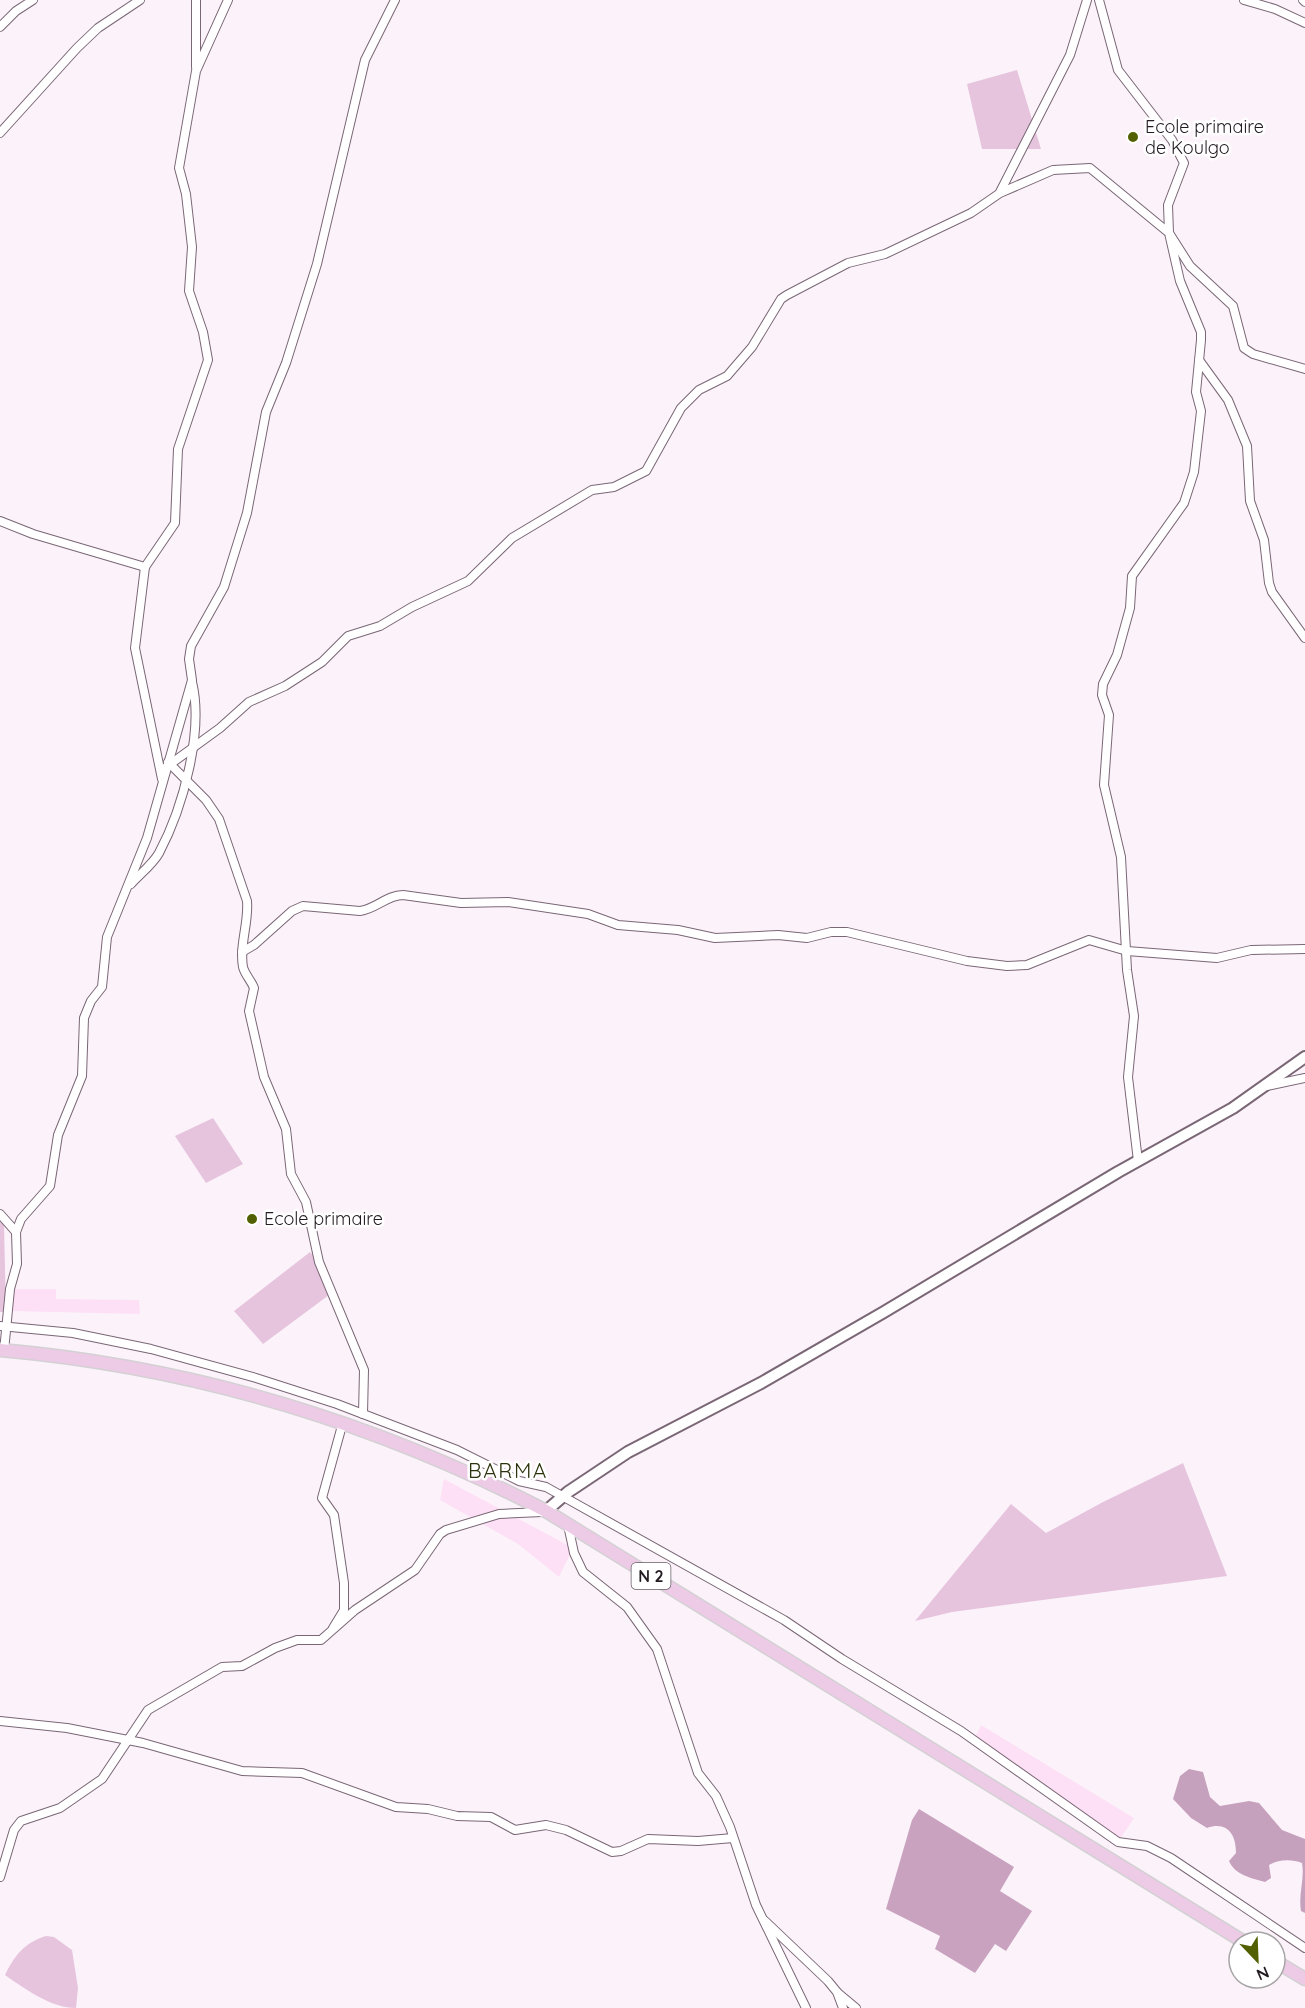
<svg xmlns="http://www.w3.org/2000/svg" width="1305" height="2008" font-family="Quicksand,sans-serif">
  <rect width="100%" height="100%" fill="#fcf3fa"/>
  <g fill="#fde0f6">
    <polygon points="10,1289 56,1289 56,1299 139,1300 140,1314 9,1311"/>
    <polygon points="444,1479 573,1548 559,1577 518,1544 440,1500"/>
    <polygon points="981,1725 1134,1818 1118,1842 974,1740"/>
  </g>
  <g fill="#e6c4de">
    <polygon points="1017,70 1041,149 982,149 967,84"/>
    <polygon points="213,1118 243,1164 206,1183 175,1136"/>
    <polygon points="0,1222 4,1223 6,1312 0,1312"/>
    <polygon points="310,1252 319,1262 333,1292 263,1344 234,1311"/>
    <polygon points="1183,1463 1227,1576 952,1612 915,1621 1011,1504 1046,1533 1103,1502"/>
    <path d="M46,1936L54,1937L72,1950L78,1988L76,2008C51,2008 25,1989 5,1975C15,1955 24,1943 46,1936Z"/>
  </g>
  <polygon fill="#c8a2bf" points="919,1809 1014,1867 1000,1891 1032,1911 1006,1951 995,1944 975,1973 935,1949 940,1936 886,1909 912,1820"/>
  <path fill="#c6a1bd" d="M1189,1769L1203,1772L1210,1797L1220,1806L1249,1801L1259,1803L1282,1830L1305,1839V1913L1301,1911C1298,1894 1305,1879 1302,1863C1292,1859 1279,1859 1269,1865L1271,1878L1265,1882C1251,1878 1235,1875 1229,1861L1236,1853C1236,1834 1227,1821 1207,1828L1191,1818L1173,1799L1180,1776Z"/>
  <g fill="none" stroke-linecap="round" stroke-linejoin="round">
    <defs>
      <g id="street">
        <polyline points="196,0 196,67"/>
        <polyline points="1099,0 1118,70 1172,140 1184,163 1168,205 1169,233 1190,266 1233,306 1244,348 1253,354 1305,369"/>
        <polyline points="1244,0 1275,9 1305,23"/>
        <polyline points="1303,0 1305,2"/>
        <polyline points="0,27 16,11 33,0"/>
        <polyline points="0,133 77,48 98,28 140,0"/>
        <polyline points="1000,192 1070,55 1087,0"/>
        <polyline points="1199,360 1228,400 1247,446 1250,501 1264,540 1269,583 1272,592 1305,638"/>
        <polyline points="0,521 33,534 145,567"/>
        <path d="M168,762L206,800L219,819L247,901C249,923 239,945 243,967C245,975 251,980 254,988L249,1011L264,1077L286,1129L291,1174L306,1202L319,1262L364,1370L363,1414"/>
        <polyline points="165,768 220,728 249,702 285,686 322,662 348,636 380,626 412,607 468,581 512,538 592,490 614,487 646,471 681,408 699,390 727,376 752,347 781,299 787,295 848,263 885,254 971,213 1000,193 1053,170 1090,168 1169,233 1180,281 1201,332 1201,340 1196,392 1201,411 1194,472 1184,503 1132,576 1130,608 1117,655 1103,684 1102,695 1109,715 1104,785 1121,857 1127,970 1134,1016 1128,1077 1138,1161"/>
        <polyline points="162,779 135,648 145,567 175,523 178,449 208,360 203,332 189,291 192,247 186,194 179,168 196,71 228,0"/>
        <path d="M131,884C140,874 153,864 159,853C183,808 204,731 192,682"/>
        <path d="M242,952L254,945L292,911L303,906L360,911C376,909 387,895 403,895L461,903L508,902L588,914L618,925L678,930L715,938L778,935L807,938L831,932H847L967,961L1007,966L1027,965L1089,940L1127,951L1217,958L1251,950L1305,949"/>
        <polyline points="1267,1086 1305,1078"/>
        <polyline points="0,1214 16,1232"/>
        <polyline points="0,1326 73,1333 151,1349 256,1378 337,1404 457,1450 519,1481 546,1487 784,1620 842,1659 961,1731 1118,1842 1147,1846 1171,1858 1305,1948"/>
        <polyline points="4,1351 10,1289 17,1264 16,1232 21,1219 50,1186 58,1135 82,1076 84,1018 91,1001 102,987 107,937 147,838 192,680 189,659 191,646 224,587 247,513 266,412 286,363 317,264 365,60 395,0"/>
        <polyline points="568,1525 574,1553 583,1572 627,1607 657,1649 698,1773 716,1796 730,1827 756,1905 806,2008"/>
        <polyline points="333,1628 344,1610 344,1583 334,1515 322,1498 343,1422"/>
        <polyline points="0,1721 67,1728 143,1743 242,1771 302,1773 396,1807 428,1809 457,1816 491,1817 515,1830 546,1825 566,1830 612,1852 621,1851 648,1839 698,1841 733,1838"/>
        <polyline points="0,1877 14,1830 21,1821 60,1808 102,1779 148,1710 222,1667 242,1666 275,1648 297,1640 321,1640 355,1610 415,1570 440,1534 446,1530 499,1514 542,1512"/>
        <polyline points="765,1921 828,1981 837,1992 843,2008"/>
        <polyline points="838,1993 856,2008"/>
      </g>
      <polyline id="secondary" points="546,1511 568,1492 628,1452 761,1383 884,1312 1118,1172 1233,1108 1305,1057"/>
      <g id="primary">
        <path d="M0,1350C193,1367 375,1422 546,1511L1244,1942"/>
        <polyline points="1275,1961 1305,1979"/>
      </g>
    </defs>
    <use href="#street" stroke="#7a6675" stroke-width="10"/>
    <use href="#secondary" stroke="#7a6675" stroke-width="14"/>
    <use href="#primary" stroke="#d3d1d3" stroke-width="15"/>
    <use href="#street" stroke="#fff" stroke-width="8"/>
    <use href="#secondary" stroke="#fff" stroke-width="10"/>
    <use href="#primary" stroke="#edcbe6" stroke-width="12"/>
  </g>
  <g fill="#526001" stroke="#fff" stroke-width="2">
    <circle cx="1133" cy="137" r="6"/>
    <circle cx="252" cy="1219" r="6"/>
  </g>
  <g text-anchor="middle" stroke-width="5" stroke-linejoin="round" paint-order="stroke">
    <rect fill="#fff" stroke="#655f64" stroke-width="1.5" x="631.5" y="1563" width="39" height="26" rx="4.5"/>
    <g font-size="16" font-weight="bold" fill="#231b21">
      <text x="651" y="1582">N 2</text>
    </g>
    <g font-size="18" fill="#231b21" stroke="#fff" text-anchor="start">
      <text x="1145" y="133">Ecole primaire<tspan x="1145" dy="21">de Koulgo</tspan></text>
      <text x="264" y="1225">Ecole primaire</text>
    </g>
    <g font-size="21" letter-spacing="1.5" fill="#2c330c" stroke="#fff">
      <text x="508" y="1478">BARMA</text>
    </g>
  </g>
  <g transform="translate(1257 1960) rotate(157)"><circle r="28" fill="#ffffff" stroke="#a7a4a6" stroke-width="1.5"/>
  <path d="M0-4.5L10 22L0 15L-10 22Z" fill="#526001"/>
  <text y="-9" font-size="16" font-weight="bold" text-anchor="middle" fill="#231b21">N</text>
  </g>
</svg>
